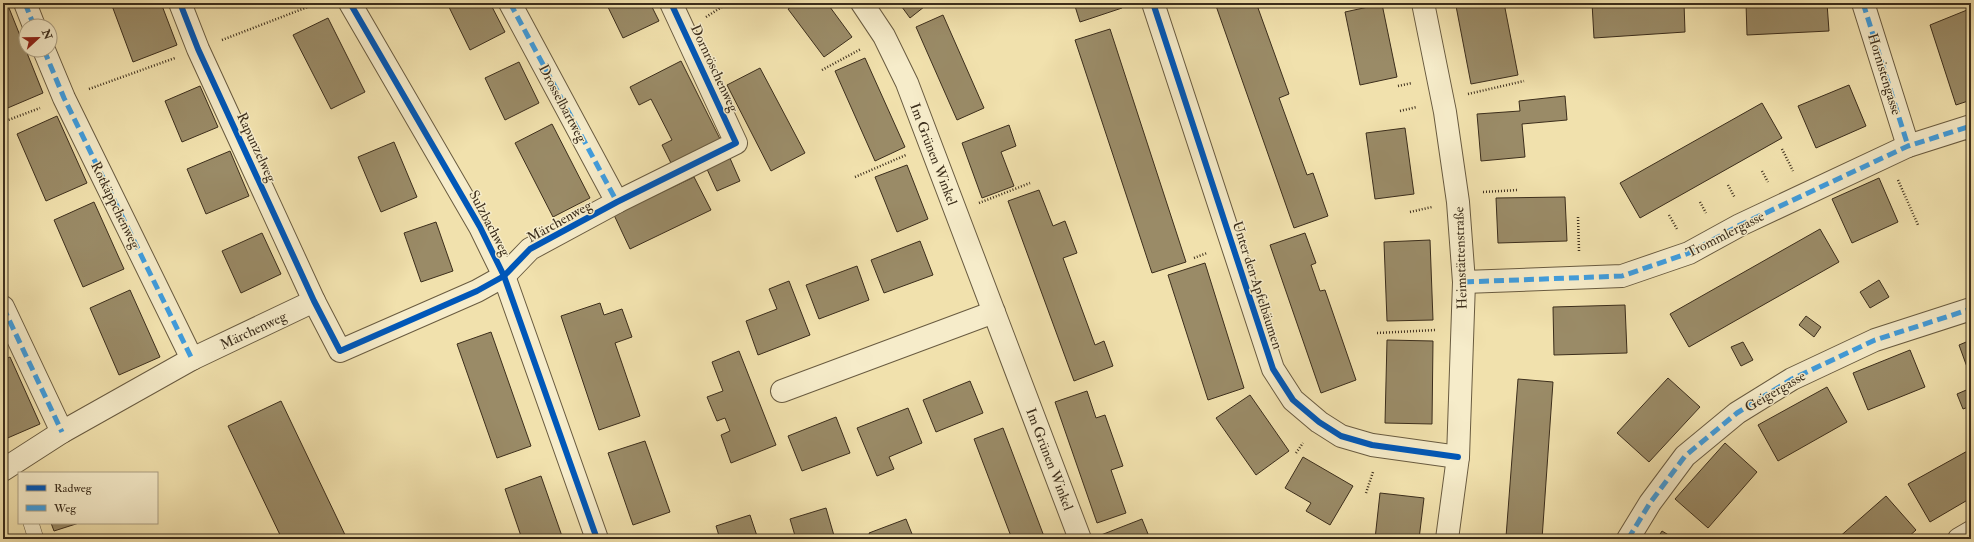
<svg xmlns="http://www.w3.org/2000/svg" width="1974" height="542" font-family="'IM FELL Double Pica',serif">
  <rect width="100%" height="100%" fill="#f1e1ad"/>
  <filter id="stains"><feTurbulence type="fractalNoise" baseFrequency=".005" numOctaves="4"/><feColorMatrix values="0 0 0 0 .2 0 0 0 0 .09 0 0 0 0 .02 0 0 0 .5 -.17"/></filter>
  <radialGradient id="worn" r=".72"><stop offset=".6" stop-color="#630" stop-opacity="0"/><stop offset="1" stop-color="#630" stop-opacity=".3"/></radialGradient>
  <g fill="#9a8b67" stroke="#3c2e1c">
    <polygon points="3,3 7,3 43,93 3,110"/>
    <polygon points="111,3 161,3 177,45 133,62"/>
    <polygon points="447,3 490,3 505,32 470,50"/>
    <polygon points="606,3 650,3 659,21 623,38"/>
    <polygon points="797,3 827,3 852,37 824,57 788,9"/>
    <polygon points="899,3 929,3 910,18"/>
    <polygon points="1074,3 1120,3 1122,8 1080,22"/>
    <polygon points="1215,3 1267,3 1268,5 1258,8 1289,94 1279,98 1307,175 1313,173 1328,216 1294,228"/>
    <polygon points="1471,3 1504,3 1518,75 1471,84 1456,6"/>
    <polygon points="1592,3 1684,3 1685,32 1594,38"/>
    <polygon points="1746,3 1827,3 1829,31 1747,35"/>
    <polygon points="1382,4 1397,77 1360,85 1345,12"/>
    <polygon points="1967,10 1971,23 1971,100 1956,105 1930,25"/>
    <polygon points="943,15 984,108 957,120 916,27"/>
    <polygon points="328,18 365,92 331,109 293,35"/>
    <polygon points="1110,29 1186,262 1152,273 1075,40"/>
    <polygon points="865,58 905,147 875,161 835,71"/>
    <polygon points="681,61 720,139 671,163 662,145 672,140 651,99 639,105 630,87"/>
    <polygon points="519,62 539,103 505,120 485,78"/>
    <polygon points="760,68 805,153 771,171 727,85"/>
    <polygon points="1849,85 1866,126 1816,148 1798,106"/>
    <polygon points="200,86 218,127 182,142 165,101"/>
    <polygon points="1565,96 1567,120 1522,124 1525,157 1481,161 1477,114 1520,111 1519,101"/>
    <polygon points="1762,103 1782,138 1640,218 1620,183"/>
    <polygon points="57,116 87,183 46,201 17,134"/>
    <polygon points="552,124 590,198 553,217 515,143"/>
    <polygon points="1009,125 1016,146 1001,152 1014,186 982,198 962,143"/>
    <polygon points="1405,128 1414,194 1375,199 1366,133"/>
    <polygon points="1971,135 1971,155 1965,137"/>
    <polygon points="394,142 417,197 381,212 358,157"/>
    <polygon points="230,151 249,196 206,214 187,169"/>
    <polygon points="729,156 740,181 717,191 706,167"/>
    <polygon points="907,165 928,219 897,232 875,177"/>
    <polygon points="694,177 711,210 630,249 614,215"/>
    <polygon points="1879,178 1898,222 1852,243 1832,199"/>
    <polygon points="1039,190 1053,226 1065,221 1077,253 1063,258 1095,345 1104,341 1113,366 1074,381 1008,201"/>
    <polygon points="1565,197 1567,241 1498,243 1496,198"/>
    <polygon points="94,202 124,269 83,287 54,220"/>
    <polygon points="436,222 453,271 421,282 404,233"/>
    <polygon points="1820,229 1839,262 1689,347 1670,314"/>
    <polygon points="262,233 281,274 241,293 222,251"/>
    <polygon points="1305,233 1316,263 1311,265 1320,291 1325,290 1356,380 1321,393 1270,245"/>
    <polygon points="1430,240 1433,320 1387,321 1384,242"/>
    <polygon points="920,241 933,275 884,293 871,260"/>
    <polygon points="1205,263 1244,388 1208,400 1168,275"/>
    <polygon points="857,266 869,300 819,319 806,285"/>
    <polygon points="1879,280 1889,297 1870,308 1860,292"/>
    <polygon points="789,281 810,335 758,355 746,321 777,309 769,289"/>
    <polygon points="130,290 160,357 119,375 90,308"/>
    <polygon points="600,303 604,315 622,309 632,337 615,343 640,416 599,430 561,316"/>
    <polygon points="1625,305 1627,353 1554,355 1553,307"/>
    <polygon points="1806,316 1821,327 1814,337 1799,325"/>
    <polygon points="491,332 531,446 497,458 457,344"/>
    <polygon points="1387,340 1433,341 1432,424 1385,423"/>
    <polygon points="1971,340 1971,378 1959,345"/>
    <polygon points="1743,342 1753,360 1741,366 1731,347"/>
    <polygon points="1910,350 1925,387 1868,410 1853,373"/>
    <polygon points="739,351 776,445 731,463 721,435 730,431 725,418 717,421 707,397 723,391 712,362"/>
    <polygon points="10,357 40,424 3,440 3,360"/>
    <polygon points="1668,378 1700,407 1649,462 1617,433"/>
    <polygon points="1518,379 1553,382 1542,539 1506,537"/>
    <polygon points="970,381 983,413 936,432 923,400"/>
    <polygon points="1827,387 1847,422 1778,461 1758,425"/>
    <polygon points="1971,388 1971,406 1963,409 1957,394"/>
    <polygon points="1087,391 1096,418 1105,415 1123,466 1111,470 1126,513 1097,523 1055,402"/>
    <polygon points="1250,395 1289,451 1256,475 1216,418"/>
    <polygon points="281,401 347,539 282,539 228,426"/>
    <polygon points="908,408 922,443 889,457 894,469 877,476 857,428"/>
    <polygon points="836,417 850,453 802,471 788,436"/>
    <polygon points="1003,428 1045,539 1012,539 974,439"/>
    <polygon points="645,441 670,512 633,525 608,453"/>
    <polygon points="1725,443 1757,472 1708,528 1675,499"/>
    <polygon points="1971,449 1971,498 1930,522 1908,484"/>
    <polygon points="1303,457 1353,486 1330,525 1306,511 1311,503 1285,488"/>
    <polygon points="541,476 563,539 522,539 505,489"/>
    <polygon points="1380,493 1424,498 1419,539 1375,539"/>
    <polygon points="1886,496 1916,530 1906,539 1837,539"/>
    <polygon points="826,508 835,539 796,539 790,519"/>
    <polygon points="750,515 758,539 720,539 716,526"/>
    <polygon points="906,519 914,539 871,539 869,533"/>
    <polygon points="1142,519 1150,539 1103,539 1101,535"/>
    <polygon points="51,523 79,523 54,531"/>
    <polygon points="1662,531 1675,539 1657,539"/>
    <polygon points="1243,535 1258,539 1242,539"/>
  </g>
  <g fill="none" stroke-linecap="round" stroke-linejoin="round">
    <defs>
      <polyline id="lane" points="31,523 36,539"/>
      <g id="street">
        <polyline points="25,3 34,26"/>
        <polyline points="180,3 198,49 314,301 340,351 477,291 504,276 530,249 617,202 736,143 671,3"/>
        <polyline points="350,3 480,227 504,276 597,539"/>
        <polyline points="510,3 617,202"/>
        <polyline points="862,3 884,36 907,83 1080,539"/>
        <polyline points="1153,3 1273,369 1293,400 1319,422 1341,436 1372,445 1458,457"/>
        <polyline points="1423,3 1445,112 1458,202 1464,282 1458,457 1447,539"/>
        <polyline points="1863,3 1908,146"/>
        <polyline points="44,50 64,98 192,359"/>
        <polyline points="1464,282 1622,276 1689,253 1740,225 1908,146 1971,126"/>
        <polyline points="3,307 62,432"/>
        <polyline points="782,391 994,312"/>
        <polyline points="3,470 62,432 192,359 314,301"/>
        <polyline points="1628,539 1650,503 1685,456 1737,413 1792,379 1875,340 1971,309"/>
        <polyline points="1959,539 1971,532"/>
      </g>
    </defs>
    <use href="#lane" stroke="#695b40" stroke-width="16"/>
    <use href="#street" stroke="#695b40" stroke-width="24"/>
    <g stroke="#3c2e1c" stroke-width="2.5" stroke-dasharray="1 2" stroke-linecap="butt">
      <polyline points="706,17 728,3"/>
      <polyline points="222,40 318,3"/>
      <polyline points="822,70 861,49"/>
      <polyline points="1398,86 1412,83"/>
      <polyline points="89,89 175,58"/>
      <polyline points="1468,94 1524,81"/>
      <polyline points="1400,111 1417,107"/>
      <polyline points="3,122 40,108"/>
      <polyline points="1782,149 1793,171"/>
      <polyline points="1762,171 1768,182"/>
      <polyline points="855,177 906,155"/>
      <polyline points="1898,180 1918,225"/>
      <polyline points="1728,185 1735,198"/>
      <polyline points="1483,192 1518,190"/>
      <polyline points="1700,202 1706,213"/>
      <polyline points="979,203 1030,183"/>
      <polyline points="1410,212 1432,207"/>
      <polyline points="1669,215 1677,229"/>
      <polyline points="1578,217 1579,251"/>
      <polyline points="1194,258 1207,253"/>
      <polyline points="1377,333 1436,330"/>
      <polyline points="1296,453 1303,443"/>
      <polyline points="1366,493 1373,472"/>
    </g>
    <use href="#lane" stroke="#f6ecca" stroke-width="15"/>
    <use href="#street" stroke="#f6ecca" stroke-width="22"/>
    <g stroke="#3f9ddf" stroke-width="5" stroke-dasharray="10 5" stroke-linecap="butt">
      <polyline points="25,3 34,26"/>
      <polyline points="510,3 617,202"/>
      <polyline points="1863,3 1908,146"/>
      <polyline points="44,50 64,98 192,359"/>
      <polyline points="1464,282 1622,276 1689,253 1740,225 1908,146 1971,126"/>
      <polyline points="3,307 62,432"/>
      <polyline points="1628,539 1650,503 1685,456 1737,413 1792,379 1875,340 1971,309"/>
    </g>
    <defs>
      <g id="cycleway">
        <polyline points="180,3 198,49 314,301 340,351 477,291 504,276 530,249 617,202 736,143 671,3"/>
        <polyline points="350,3 480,227 504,276 597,539"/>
        <polyline points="1153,3 1273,369 1293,400 1319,422 1341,436 1372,445 1458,457"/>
      </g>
    </defs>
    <use href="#cycleway" stroke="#f6ecca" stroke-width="8"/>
    <use href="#cycleway" stroke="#0057b8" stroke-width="6"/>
  </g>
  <g text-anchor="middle" stroke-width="3" stroke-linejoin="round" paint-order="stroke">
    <g font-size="14" fill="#3c2e1c" stroke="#f6ecca">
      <text transform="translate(715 68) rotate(65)" y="5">Dornröschenweg</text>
      <text transform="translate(1885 74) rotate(73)" y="5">Hornistengasse</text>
      <text transform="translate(563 103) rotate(62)" y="5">Drosselbartweg</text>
      <text transform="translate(257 147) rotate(65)" y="5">Rapunzelweg</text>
      <text transform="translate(934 154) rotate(69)" y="5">Im Grünen Winkel</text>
      <text transform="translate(116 205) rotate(64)" y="5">Rotkäppchenweg</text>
      <text transform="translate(559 221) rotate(-29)" y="5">Märchenweg</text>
      <text transform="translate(490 223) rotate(62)" y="5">Sulzbachweg</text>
      <text transform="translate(1725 234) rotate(-27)" y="5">Trommlergasse</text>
      <text transform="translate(1460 258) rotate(-92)" y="5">Heimstättenstraße</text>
      <text transform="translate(1258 285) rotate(72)" y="5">Unter den Apfelbäumen</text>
      <text transform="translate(253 330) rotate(-25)" y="5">Märchenweg</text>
      <text transform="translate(1775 391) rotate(-30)" y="5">Geigergasse</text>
      <text transform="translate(1050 459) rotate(69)" y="5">Im Grünen Winkel</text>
    </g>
  </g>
  <rect width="1974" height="542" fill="none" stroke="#f1e1ad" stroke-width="16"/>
  <rect x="4" y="4" width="1966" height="534" fill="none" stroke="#3c2e1c" stroke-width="2"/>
  <rect x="8" y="8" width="1958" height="526" fill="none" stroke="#3c2e1c"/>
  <rect x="18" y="472" width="140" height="52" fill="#f6ecca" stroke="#aca084"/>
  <rect x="26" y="485" width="20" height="6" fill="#0057b8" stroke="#aca084"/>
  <text x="54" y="492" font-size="12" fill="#3c2e1c">Radweg</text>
  <rect x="26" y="505" width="20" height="6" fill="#3f9ddf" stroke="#aca084"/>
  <text x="54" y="512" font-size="12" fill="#3c2e1c">Weg</text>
  <g transform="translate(38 38) rotate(68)"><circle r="19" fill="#f6ecca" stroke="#aca084"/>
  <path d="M0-3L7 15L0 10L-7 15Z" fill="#8f2418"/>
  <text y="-6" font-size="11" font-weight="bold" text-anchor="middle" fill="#3c2e1c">N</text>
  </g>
  <rect width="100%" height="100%" filter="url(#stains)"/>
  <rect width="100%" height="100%" fill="url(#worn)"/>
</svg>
